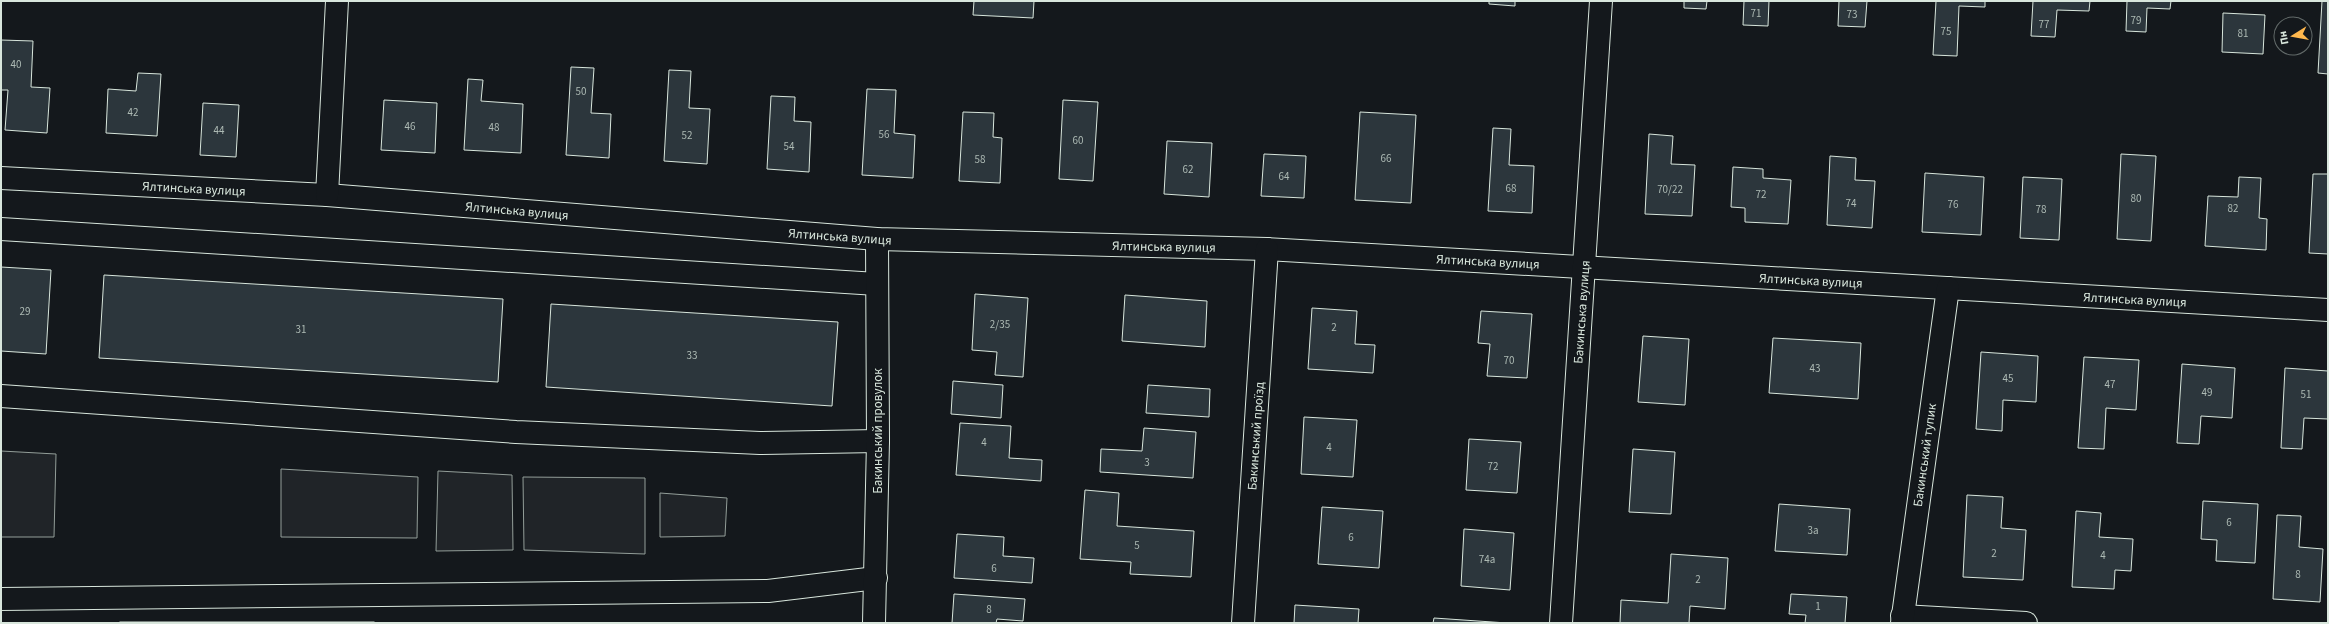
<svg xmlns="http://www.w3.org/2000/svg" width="2329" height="624" font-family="'Source Sans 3',sans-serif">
  <rect width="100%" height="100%" fill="#14181c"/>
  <g fill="#202428" stroke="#939e99">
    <polygon points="1,451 56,454 54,537 1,537"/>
    <polygon points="281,469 418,477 417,538 281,537"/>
    <polygon points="438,471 512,475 513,550 436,551"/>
    <polygon points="523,477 645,478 645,554 524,550"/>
    <polygon points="660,493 727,498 725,536 660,537"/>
  </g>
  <g fill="#2c363c" stroke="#d8e6dc">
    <polygon points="974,1 1034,1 1033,18 973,15"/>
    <polygon points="1489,1 1515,1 1515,6 1489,4"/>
    <polygon points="1684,1 1707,1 1706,9 1684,8"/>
    <polygon points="1744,1 1769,1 1768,26 1743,25"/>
    <polygon points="1839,1 1867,1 1865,27 1838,26"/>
    <polygon points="1936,1 1985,1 1985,7 1959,6 1957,56 1933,55"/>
    <polygon points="2033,1 2090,1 2089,11 2057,10 2055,37 2031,36"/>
    <polygon points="2127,1 2171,1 2170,9 2147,8 2146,32 2126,31"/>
    <polygon points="2322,1 2328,1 2328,74 2318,73"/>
    <polygon points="2223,13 2265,15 2263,54 2222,52"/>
    <polygon points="1,40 33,41 31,87 50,88 47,133 5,130 8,90 1,90"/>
    <polygon points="571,67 594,68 591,113 611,114 609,158 566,155"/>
    <polygon points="669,70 691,71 689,108 710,109 707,164 664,161"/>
    <polygon points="138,73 161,74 157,136 106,133 108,89 136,91"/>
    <polygon points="468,79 483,80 481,101 523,104 521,153 464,150"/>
    <polygon points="867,89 896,90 894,133 915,135 913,178 862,175"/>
    <polygon points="771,96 795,97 794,121 811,122 809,172 767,169"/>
    <polygon points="384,100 437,103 435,153 381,150"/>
    <polygon points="1063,100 1098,102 1093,181 1059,179"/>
    <polygon points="203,103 239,105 236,157 200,155"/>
    <polygon points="963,112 994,113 993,137 1002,138 1000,183 959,181"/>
    <polygon points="1360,112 1416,115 1411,203 1355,200"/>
    <polygon points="1493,128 1511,129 1509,165 1534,166 1532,213 1488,211"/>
    <polygon points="1649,134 1673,136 1671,164 1695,165 1692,216 1645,214"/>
    <polygon points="1167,141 1212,143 1209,197 1164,194"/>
    <polygon points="1264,154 1306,156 1304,198 1261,196"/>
    <polygon points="2121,154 2156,156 2151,241 2117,239"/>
    <polygon points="1830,156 1856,158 1855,180 1875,181 1872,228 1827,225"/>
    <polygon points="1733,167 1763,169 1763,178 1791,180 1788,224 1745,222 1745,208 1731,207"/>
    <polygon points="1925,173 1984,177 1981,235 1922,232"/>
    <polygon points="2313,174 2328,174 2328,254 2309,253"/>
    <polygon points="2023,177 2062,179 2059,240 2020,238"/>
    <polygon points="2239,177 2261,178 2259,218 2267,219 2266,250 2205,246 2208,196 2238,197"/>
    <polygon points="1,267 51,270 46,354 1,351"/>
    <polygon points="104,275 503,299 498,382 99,358"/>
    <polygon points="975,294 1028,298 1023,377 995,375 997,352 972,350"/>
    <polygon points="1125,295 1207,301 1205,347 1122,341"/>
    <polygon points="551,304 838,322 832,406 546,387"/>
    <polygon points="1312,308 1357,311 1355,344 1375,345 1373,373 1308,369"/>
    <polygon points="1481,311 1532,314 1527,378 1487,376 1490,344 1478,343"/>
    <polygon points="1643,336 1689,339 1685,405 1638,402"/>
    <polygon points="1773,338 1861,343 1858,399 1769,393"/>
    <polygon points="1981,352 2038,356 2036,402 2003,400 2002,431 1976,429"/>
    <polygon points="2084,357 2139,360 2136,410 2106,408 2104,449 2078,448"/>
    <polygon points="2182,364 2235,368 2232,418 2201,416 2199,444 2177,443"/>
    <polygon points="2285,368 2328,371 2328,419 2304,418 2302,449 2281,448"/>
    <polygon points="953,381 1003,385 1001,418 951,414"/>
    <polygon points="1148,385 1210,389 1209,417 1146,413"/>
    <polygon points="1304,417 1357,420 1353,477 1301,474"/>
    <polygon points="960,423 1011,426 1009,458 1042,460 1041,481 956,475"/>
    <polygon points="1144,428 1196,432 1193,478 1100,472 1101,449 1142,451"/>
    <polygon points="1469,439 1521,442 1517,493 1466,490"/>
    <polygon points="1633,449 1675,452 1671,514 1629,512"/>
    <polygon points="1085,490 1119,493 1117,526 1194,531 1191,577 1130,574 1131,562 1080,559"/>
    <polygon points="1967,495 2003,497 2001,528 2026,530 2023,580 1963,577"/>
    <polygon points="2203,501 2258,504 2255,563 2216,561 2217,540 2201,539"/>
    <polygon points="1779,504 1850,509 1847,555 1775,551"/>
    <polygon points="1322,507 1383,511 1379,568 1318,564"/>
    <polygon points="2076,511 2101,513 2099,537 2133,539 2131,571 2115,570 2114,589 2072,587"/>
    <polygon points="2277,515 2301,516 2299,547 2323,549 2320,602 2273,599"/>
    <polygon points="1464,529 1514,533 1510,590 1461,586"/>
    <polygon points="957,534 1004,537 1003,556 1034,558 1032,583 954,578"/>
    <polygon points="1671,554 1728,558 1725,609 1690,606 1689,623 1620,623 1621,600 1668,603"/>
    <polygon points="954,594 1025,599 1023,621 997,619 996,623 952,623"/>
    <polygon points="1791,594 1847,597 1845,623 1805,623 1806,615 1789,614"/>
    <polygon points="1295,605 1359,609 1358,623 1294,623"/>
    <polygon points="1434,618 1507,623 1433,623"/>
    <rect x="120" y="622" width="254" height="1"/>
  </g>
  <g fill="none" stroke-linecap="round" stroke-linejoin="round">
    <defs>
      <g id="minor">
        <polyline points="1,178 327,195 877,239 1267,249 2328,310"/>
        <polyline points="327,195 337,1"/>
        <polyline points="1,229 877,284"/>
        <polyline points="1,396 516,432 760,443 878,441"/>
        <polyline points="1,599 768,591 876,578"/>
        <polyline points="1902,616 2026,623"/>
        <polyline points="874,623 878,441 877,239"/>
        <polyline points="1243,623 1267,249"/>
        <polyline points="1561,623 1601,1"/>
        <polyline points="1902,623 1948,288"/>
      </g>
    </defs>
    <use href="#minor" stroke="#d8e6dc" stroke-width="24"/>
    <use href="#minor" stroke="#14181c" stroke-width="22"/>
  </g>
  <g text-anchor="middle" stroke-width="3" stroke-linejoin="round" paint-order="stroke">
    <g font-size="11" fill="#adbab4">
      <text x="1756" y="17">71</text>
      <text x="1852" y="18">73</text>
      <text x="2136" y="24">79</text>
      <text x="2044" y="28">77</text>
      <text x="1946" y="35">75</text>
      <text x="2243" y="37">81</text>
      <text x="16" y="68">40</text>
      <text x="581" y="95">50</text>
      <text x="133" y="116">42</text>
      <text x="410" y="130">46</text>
      <text x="494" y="131">48</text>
      <text x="219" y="134">44</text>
      <text x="884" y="138">56</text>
      <text x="687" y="139">52</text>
      <text x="1078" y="144">60</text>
      <text x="789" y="150">54</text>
      <text x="1386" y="162">66</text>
      <text x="980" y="163">58</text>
      <text x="1188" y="173">62</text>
      <text x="1284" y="180">64</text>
      <text x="1511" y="192">68</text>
      <text x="1670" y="193">70/22</text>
      <text x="1761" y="198">72</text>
      <text x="2136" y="202">80</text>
      <text x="1851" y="207">74</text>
      <text x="1953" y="208">76</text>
      <text x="2233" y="212">82</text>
      <text x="2041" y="213">78</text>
      <text x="25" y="315">29</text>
      <text x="1000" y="328">2/35</text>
      <text x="1334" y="331">2</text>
      <text x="301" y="333">31</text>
      <text x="692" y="359">33</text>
      <text x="1509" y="364">70</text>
      <text x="1815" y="372">43</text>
      <text x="2008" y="382">45</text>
      <text x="2110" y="388">47</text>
      <text x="2207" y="396">49</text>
      <text x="2306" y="398">51</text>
      <text x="984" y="446">4</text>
      <text x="1329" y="451">4</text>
      <text x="1147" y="466">3</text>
      <text x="1493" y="470">72</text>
      <text x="2229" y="526">6</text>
      <text x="1813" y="534">3а</text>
      <text x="1351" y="541">6</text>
      <text x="1137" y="549">5</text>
      <text x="1994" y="557">2</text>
      <text x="2103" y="559">4</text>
      <text x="1487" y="563">74а</text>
      <text x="994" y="572">6</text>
      <text x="2298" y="578">8</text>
      <text x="1698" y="583">2</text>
      <text x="1818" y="610">1</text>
      <text x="989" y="613">8</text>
    </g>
    <g font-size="13" fill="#d8e6dc" stroke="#14181c">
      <text transform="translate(194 188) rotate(3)" y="5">Ялтинська вулиця</text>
      <text transform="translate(517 210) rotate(5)" y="5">Ялтинська вулиця</text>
      <text transform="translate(840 236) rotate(4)" y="5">Ялтинська вулиця</text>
      <text transform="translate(1164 246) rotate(1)" y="5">Ялтинська вулиця</text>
      <text transform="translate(1488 261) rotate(3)" y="5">Ялтинська вулиця</text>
      <text transform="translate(1811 280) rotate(3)" y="5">Ялтинська вулиця</text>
      <text transform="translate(2135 299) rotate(3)" y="5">Ялтинська вулиця</text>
      <text transform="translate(1581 312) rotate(-86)" y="5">Бакинська вулиця</text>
      <text transform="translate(877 431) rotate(-90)" y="5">Бакинський провулок</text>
      <text transform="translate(1255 436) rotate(-86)" y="5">Бакинський проїзд</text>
      <text transform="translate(1924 455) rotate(-82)" y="5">Бакинський тупик</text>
    </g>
  </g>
  <rect width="2329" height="624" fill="none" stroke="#d8e6dc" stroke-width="4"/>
  <g transform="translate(2293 36) rotate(259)"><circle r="19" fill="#14181c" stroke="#626a69"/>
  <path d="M0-3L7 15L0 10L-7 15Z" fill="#ffb74d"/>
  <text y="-6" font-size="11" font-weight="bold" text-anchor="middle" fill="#d8e6dc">Пн</text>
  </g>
</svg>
